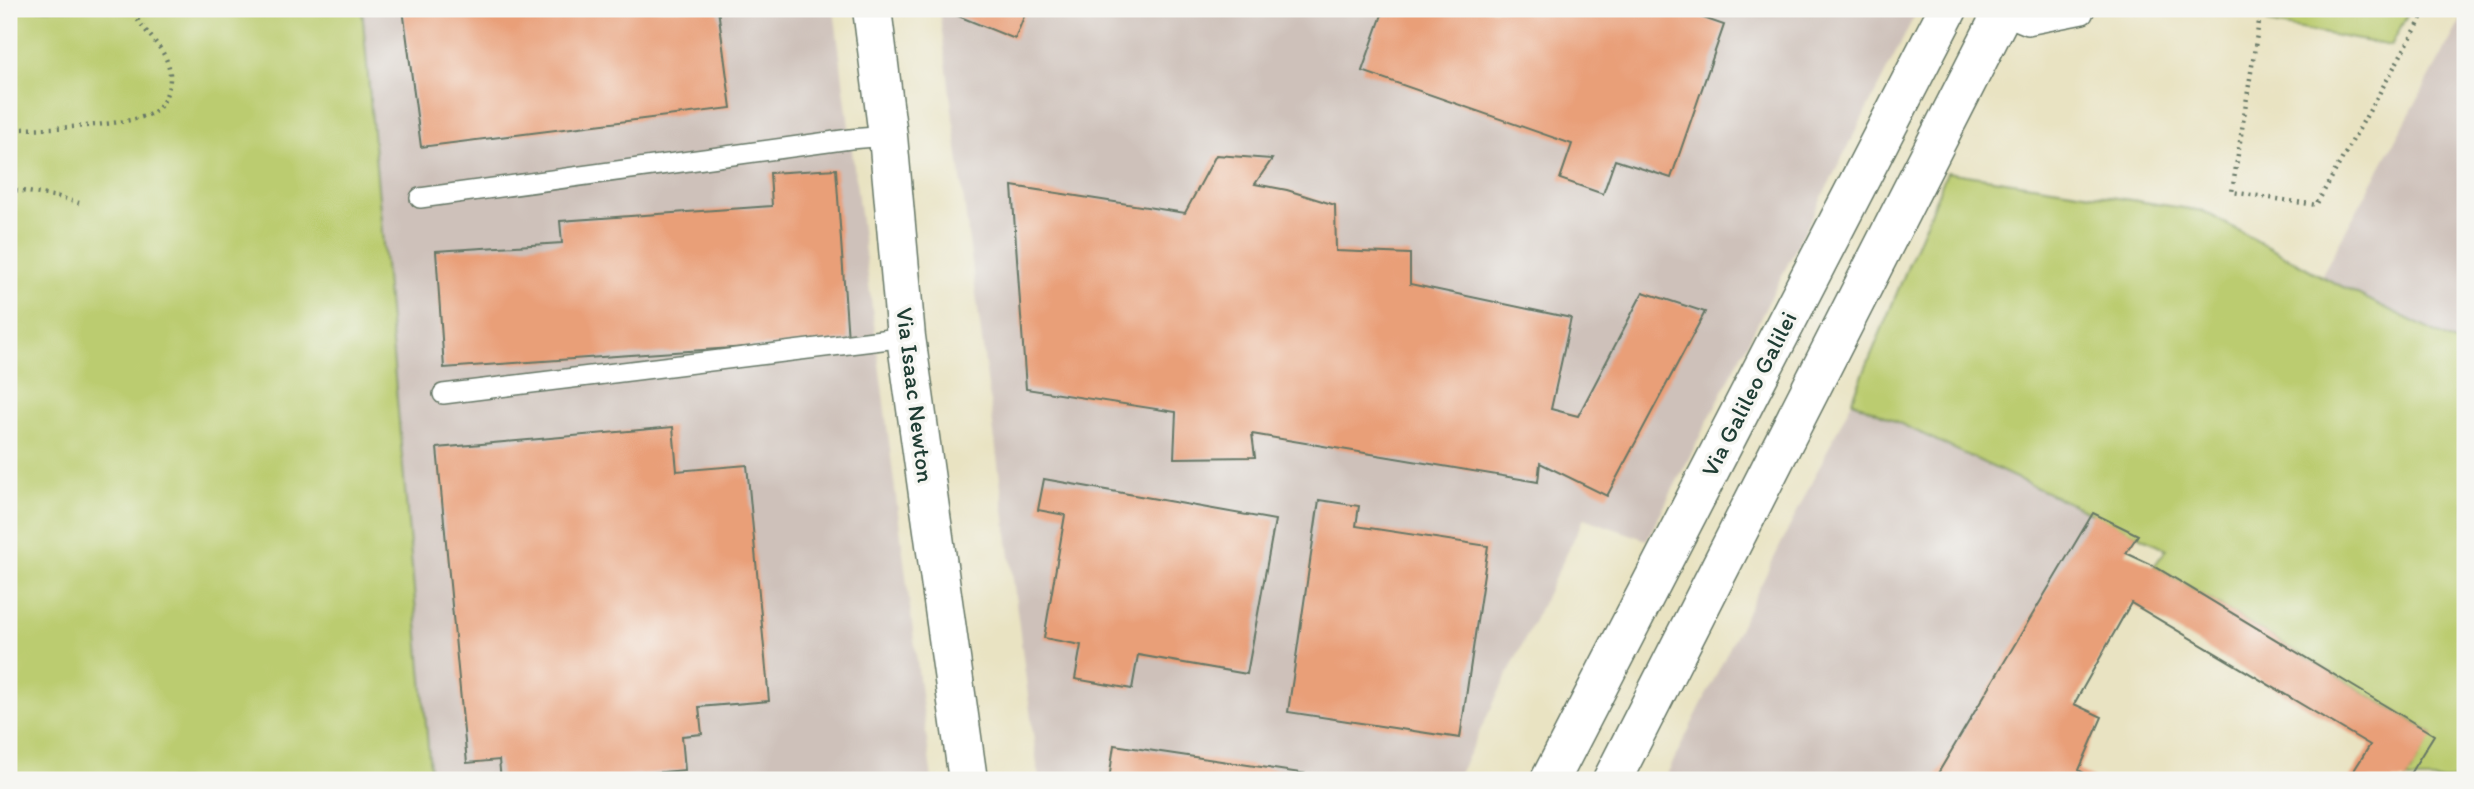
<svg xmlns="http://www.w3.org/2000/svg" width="2474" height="789" font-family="Itim,sans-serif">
  <rect width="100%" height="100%" fill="#f6f6f2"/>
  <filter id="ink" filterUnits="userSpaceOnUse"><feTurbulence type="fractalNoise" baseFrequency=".0143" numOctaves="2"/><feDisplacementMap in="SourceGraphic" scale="14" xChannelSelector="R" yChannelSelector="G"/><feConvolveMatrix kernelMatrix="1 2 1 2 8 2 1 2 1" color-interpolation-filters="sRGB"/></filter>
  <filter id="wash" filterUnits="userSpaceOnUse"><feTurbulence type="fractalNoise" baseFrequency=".00686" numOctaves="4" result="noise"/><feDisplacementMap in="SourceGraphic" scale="28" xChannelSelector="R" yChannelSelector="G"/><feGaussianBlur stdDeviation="1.57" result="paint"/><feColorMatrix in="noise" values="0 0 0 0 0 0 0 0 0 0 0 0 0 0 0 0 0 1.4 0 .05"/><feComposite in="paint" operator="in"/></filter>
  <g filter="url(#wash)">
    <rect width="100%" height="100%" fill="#e9e3c2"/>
    <g fill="#cec1ba">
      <polygon points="362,9 834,9 932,780 431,780"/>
      <polygon points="939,9 1918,9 1647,540 1584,518 1456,780 1039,780"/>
      <polygon points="2465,13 2465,347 2321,276"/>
      <polygon points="1852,401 2093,513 1934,780 1664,780"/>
    </g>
    <g fill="#bbcc6f" stroke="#6d8452" stroke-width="2">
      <polygon points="9,9 362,9 431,780 9,780"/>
      <polygon points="2271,9 2410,9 2391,46 2268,23"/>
      <polygon points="1947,172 2203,211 2321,276 2465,347 2465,780 2406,780 2433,734 2154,566 2167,549 1852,401"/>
    </g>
    <g id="blocks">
      <g fill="#e99f78">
        <polygon points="403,9 718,9 731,108 421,147"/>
        <polygon points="955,9 1027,9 1015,39 953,14"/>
        <polygon points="1384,9 1677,9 1724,25 1671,178 1615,160 1603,194 1560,179 1572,144 1362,71"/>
        <polygon points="1216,155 1272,159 1255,184 1287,190 1335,205 1336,251 1410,254 1410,284 1571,318 1551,409 1578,416 1643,292 1705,312 1607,496 1540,463 1538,482 1252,434 1255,457 1174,458 1176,412 1026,389 1012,186 1185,213"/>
        <polygon points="836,169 848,340 444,368 436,251 562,243 560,221 772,206 770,173"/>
        <polygon points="673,427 677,471 747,465 769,701 699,707 702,734 682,736 685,770 576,780 501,780 499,760 467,763 437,448"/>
        <polygon points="1044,479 1275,520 1247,674 1138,655 1132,689 1075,679 1081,645 1044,638 1065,515 1038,510"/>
        <polygon points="1319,500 1359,506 1356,526 1488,546 1460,738 1288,712"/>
        <polygon points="2093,513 2138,535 2126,553 2154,566 2434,735 2406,780 2348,780 2370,745 2131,603 2074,704 2102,717 2079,770 2096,780 1934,780"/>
        <polygon points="1114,745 1341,779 1341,780 1109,780"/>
      </g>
    </g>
  </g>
  <g filter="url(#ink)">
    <use href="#blocks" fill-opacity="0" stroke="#676" stroke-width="2"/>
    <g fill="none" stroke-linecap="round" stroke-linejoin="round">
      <defs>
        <g id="lane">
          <polyline points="1996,12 2028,25 2083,14 2085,9"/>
          <polyline points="420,198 850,139 888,136"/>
          <polyline points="443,394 906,337"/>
        </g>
        <g id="street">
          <polyline points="872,9 888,136 906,337 968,780"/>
          <polyline points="1550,780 1948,9"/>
          <polyline points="1612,780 2004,9"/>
        </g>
      </defs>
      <use href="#lane" stroke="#676" stroke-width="22"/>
      <use href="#street" stroke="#676" stroke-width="41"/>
      <g stroke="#676" stroke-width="4.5" stroke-dasharray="2 5" stroke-linecap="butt">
        <polyline points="2261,9 2232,192 2316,205 2427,9"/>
        <path d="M9,129C39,129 130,127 154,112C164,106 171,86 170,74C168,47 141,32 132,9"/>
        <polyline points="9,189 59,197 79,203"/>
      </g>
      <use href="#lane" stroke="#fff" stroke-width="19"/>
      <use href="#street" stroke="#fff" stroke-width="38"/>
    </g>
  </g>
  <g text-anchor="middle" stroke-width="7" stroke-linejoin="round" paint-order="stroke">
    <g font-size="24" fill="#1f3d34" stroke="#f6f6f2">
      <text transform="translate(1749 394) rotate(-63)" y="8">Via Galileo Galilei</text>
      <text transform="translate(915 395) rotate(83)" y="8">Via Isaac Newton</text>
    </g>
  </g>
  <rect width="2474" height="789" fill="none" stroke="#f6f6f2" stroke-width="35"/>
</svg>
